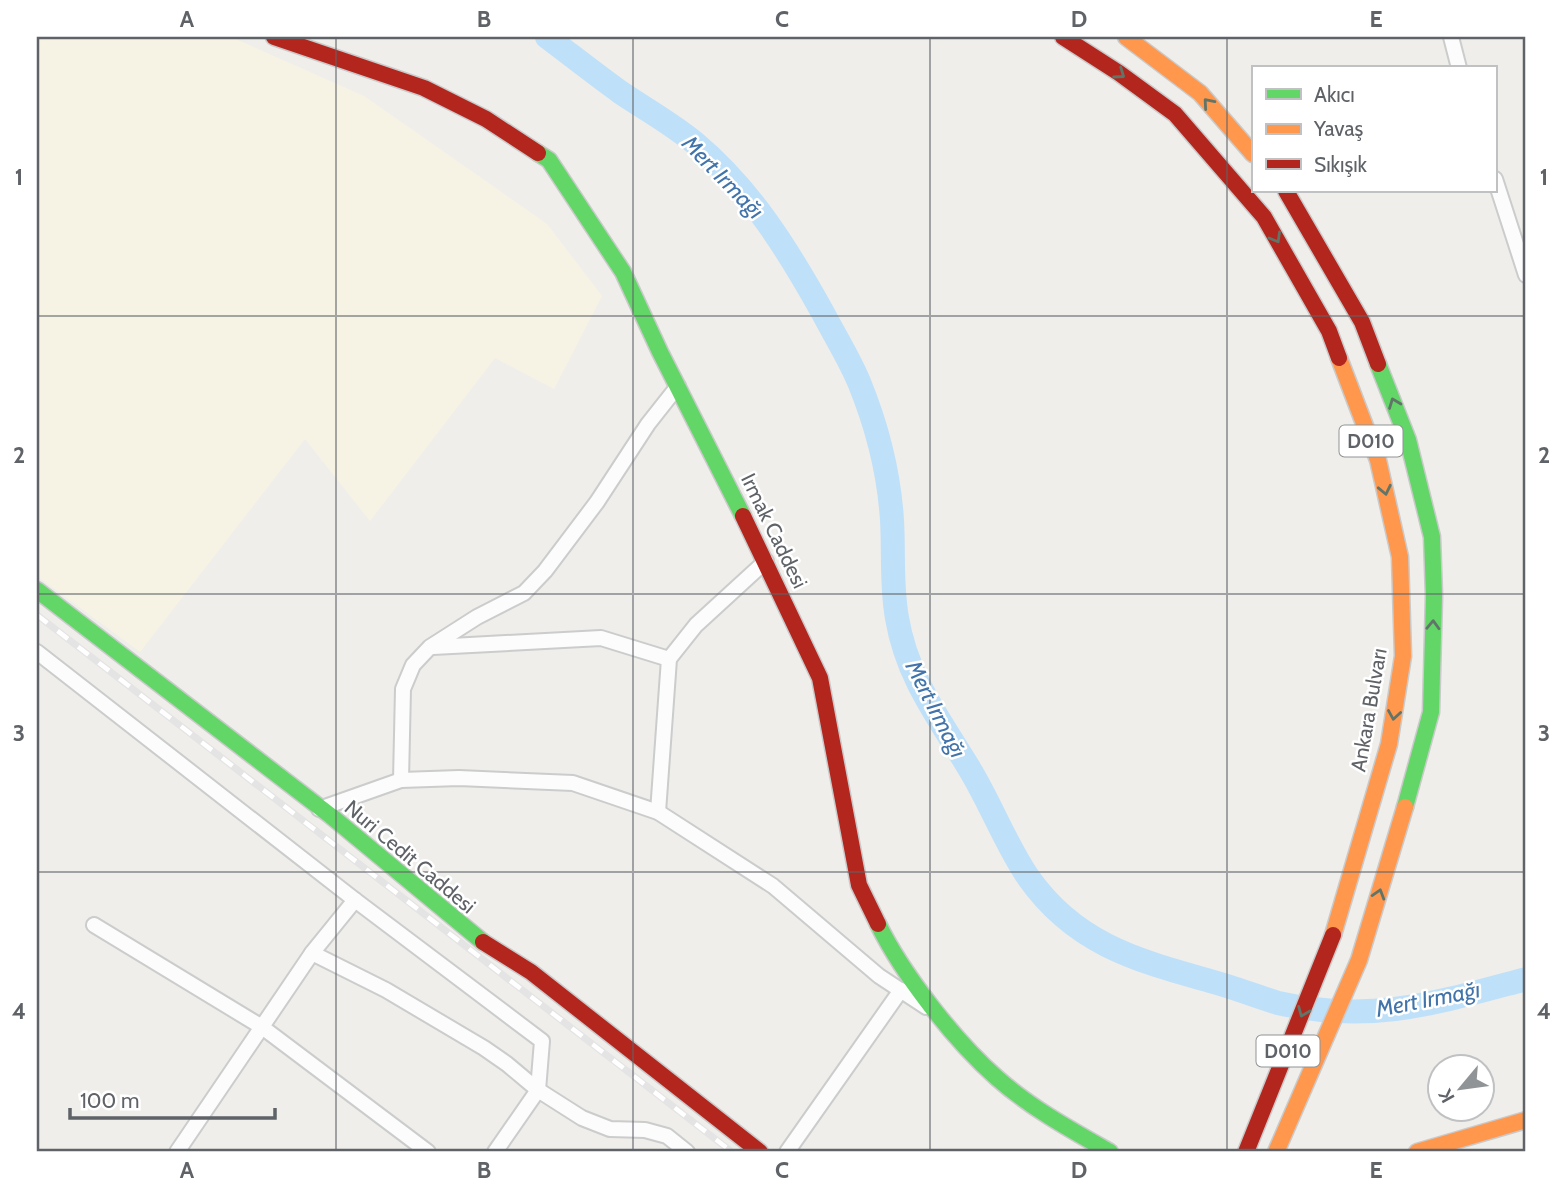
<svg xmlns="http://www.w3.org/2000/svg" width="1563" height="1189" font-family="Cabin,sans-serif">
  <rect width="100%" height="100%" fill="#efeeea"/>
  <polygon fill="#f7f3e4" points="37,37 231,37 364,96 547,224 602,296 554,389 495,358 370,521 305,439 140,652 37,576"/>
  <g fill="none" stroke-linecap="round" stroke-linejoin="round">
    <path stroke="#bfe0f9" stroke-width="24" d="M547,37C571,55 595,74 620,92C645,109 671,123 695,143C751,190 788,250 823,313C835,336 849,358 859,382C877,426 889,473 892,520C894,553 891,585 897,618C907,678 939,718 969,768C991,804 1005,843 1028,877C1075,944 1136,960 1210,981C1233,987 1255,996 1278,1003C1372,1024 1436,1003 1526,979"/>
    <defs>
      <g id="street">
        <polyline points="1451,37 1459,68"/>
        <polyline points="1495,179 1526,275"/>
        <polyline points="433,647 601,638 669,659"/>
        <polyline points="37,652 355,900 542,1041 538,1090 495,1152"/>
        <polyline points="401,780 403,689 413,665 430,647 477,617 524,593 545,571 597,502 648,424 678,386"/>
        <polyline points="319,809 401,780 459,778 573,783 658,812 773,886 879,976 926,1007"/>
        <polyline points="658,812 669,659 696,625 766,561"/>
        <polyline points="355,900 312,953 386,990 484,1048 507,1064 538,1090 582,1118 610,1129 645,1130 667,1136 687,1152"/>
        <polyline points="94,925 262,1027 428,1152"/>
        <polyline points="177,1152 312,953"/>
        <polyline points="787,1152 901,990"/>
      </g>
      <g id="fast">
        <polyline points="538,153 549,160 623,272 660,352 743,516"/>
        <polyline points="1378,364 1408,440 1432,537 1434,596 1431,712 1405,807"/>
        <polyline points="37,590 331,816 483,942"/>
        <path d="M878,924C903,975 955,1041 997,1078C1031,1108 1071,1130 1110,1152"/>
      </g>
      <g id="slow">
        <polyline points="1126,37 1200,93 1253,154"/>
        <polyline points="1333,935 1389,744 1403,656 1400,557 1378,460 1339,358"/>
        <polyline points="1276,1152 1359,960 1405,807"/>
        <polyline points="1417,1152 1526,1120"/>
      </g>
      <g id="jam">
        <polyline points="274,37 424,88 486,119 538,153"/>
        <polyline points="1063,37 1119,73 1175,114 1264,217 1329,331 1339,358"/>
        <polyline points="1286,191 1362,322 1378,364"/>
        <polyline points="743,516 820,678 859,885 878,924"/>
        <polyline points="483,942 531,972 760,1152"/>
        <polyline points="1246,1152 1333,935"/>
      </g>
    </defs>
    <use href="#street" stroke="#cbcccc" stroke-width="18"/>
    <use href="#fast" stroke="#cacacb" stroke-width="19"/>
    <use href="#slow" stroke="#cacacb" stroke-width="19"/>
    <use href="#jam" stroke="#cacacb" stroke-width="19"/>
    <use href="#street" stroke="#fdfcfc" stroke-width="14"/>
    <use href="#fast" stroke="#63d668" stroke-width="16"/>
    <use href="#slow" stroke="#ff974d" stroke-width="16"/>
    <use href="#jam" stroke="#b3261e" stroke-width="16"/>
    <defs>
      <polyline id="rail" points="37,615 732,1152"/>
    </defs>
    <use href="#rail" stroke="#e4e4e4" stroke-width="7"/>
    <use href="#rail" stroke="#fff" stroke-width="4.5" stroke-dasharray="13" stroke-linecap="butt"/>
  </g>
  <defs><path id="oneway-chevron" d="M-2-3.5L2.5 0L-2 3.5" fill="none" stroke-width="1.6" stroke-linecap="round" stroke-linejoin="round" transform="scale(1.75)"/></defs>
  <g stroke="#607468">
    <use href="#oneway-chevron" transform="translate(1120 74) rotate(35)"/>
    <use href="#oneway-chevron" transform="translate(1208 103) rotate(-131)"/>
    <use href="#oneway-chevron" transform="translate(1276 238) rotate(60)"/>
    <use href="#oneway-chevron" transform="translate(1394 403) rotate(-111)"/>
    <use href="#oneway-chevron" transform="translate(1385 490) rotate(78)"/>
    <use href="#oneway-chevron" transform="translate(1433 625) rotate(-88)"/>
    <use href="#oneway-chevron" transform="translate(1394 715) rotate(99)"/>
    <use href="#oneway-chevron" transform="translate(1379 894) rotate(-73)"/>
    <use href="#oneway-chevron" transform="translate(1303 1012) rotate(112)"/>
  </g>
  <path fill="none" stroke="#5f6368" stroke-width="2" stroke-opacity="0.55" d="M336,37V1152M633,37V1152M930,37V1152M1227,37V1152M37,316H1526M37,594H1526M37,872H1526"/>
  <g text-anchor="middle" stroke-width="5" stroke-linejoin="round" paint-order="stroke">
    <g fill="#fff" stroke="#8f9295" stroke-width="2">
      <rect x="1339.5" y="425.5" width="63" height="31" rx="5"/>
      <rect x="1256.5" y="1035.5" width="63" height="31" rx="5"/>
    </g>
    <g font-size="19" font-weight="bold" fill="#5f6368">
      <text x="1371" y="448">D010</text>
      <text x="1288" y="1058">D010</text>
    </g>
    <g font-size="21" fill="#5f6368" stroke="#fff">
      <text transform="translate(774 531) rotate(64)" y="7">Irmak Caddesi</text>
      <text transform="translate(1369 710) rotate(-80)" y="7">Ankara Bulvarı</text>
      <text transform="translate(410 857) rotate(40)" y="7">Nuri Cedit Caddesi</text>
    </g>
    <g font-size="23" font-style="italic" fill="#4174aa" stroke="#fff">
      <text transform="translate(723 177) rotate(46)" y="8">Mert Irmağı</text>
      <text transform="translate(936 709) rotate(63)" y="8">Mert Irmağı</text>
      <text transform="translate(1428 999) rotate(-11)" y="8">Mert Irmağı</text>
    </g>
  </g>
  <rect width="1563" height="1189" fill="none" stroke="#ffffff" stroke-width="77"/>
  <rect x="1252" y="66" width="245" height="126" fill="#ffffff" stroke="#bfc1c3" stroke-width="2"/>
  <rect x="1266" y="89" width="35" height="10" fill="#63d668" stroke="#bfc1c3" stroke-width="2"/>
  <text x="1314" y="102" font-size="21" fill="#5f6368">Akıcı</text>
  <rect x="1266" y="124" width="35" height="10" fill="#ff974d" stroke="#bfc1c3" stroke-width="2"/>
  <text x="1314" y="136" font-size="21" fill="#5f6368">Yavaş</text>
  <rect x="1266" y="159" width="35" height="10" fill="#b3261e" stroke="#bfc1c3" stroke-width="2"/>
  <text x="1314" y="172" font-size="21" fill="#5f6368">Sıkışık</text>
  <g transform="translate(1461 1088) rotate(241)"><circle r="33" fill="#ffffff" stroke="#bfc1c3" stroke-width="2"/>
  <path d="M0-5L12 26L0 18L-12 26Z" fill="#919496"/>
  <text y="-10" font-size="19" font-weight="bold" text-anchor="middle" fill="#5f6368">K</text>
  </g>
  <path d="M70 1108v10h205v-10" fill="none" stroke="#5f6368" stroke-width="3.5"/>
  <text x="80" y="1108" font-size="21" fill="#5f6368" stroke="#ffffff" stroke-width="5" paint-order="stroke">100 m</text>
  <rect x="38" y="38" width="1486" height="1112" fill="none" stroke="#5f6368" stroke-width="2.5"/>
  <g font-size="23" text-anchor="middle" font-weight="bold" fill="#5f6368">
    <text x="187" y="27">A</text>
    <text x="484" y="27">B</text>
    <text x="782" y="27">C</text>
    <text x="1079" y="27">D</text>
    <text x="1376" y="27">E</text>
    <text x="19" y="185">1</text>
    <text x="1544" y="185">1</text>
    <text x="19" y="463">2</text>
    <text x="1544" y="463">2</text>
    <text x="19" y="741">3</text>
    <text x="1544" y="741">3</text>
    <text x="19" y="1019">4</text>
    <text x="1544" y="1019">4</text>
    <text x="187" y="1178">A</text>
    <text x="484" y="1178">B</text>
    <text x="782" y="1178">C</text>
    <text x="1079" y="1178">D</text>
    <text x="1376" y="1178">E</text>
  </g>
</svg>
